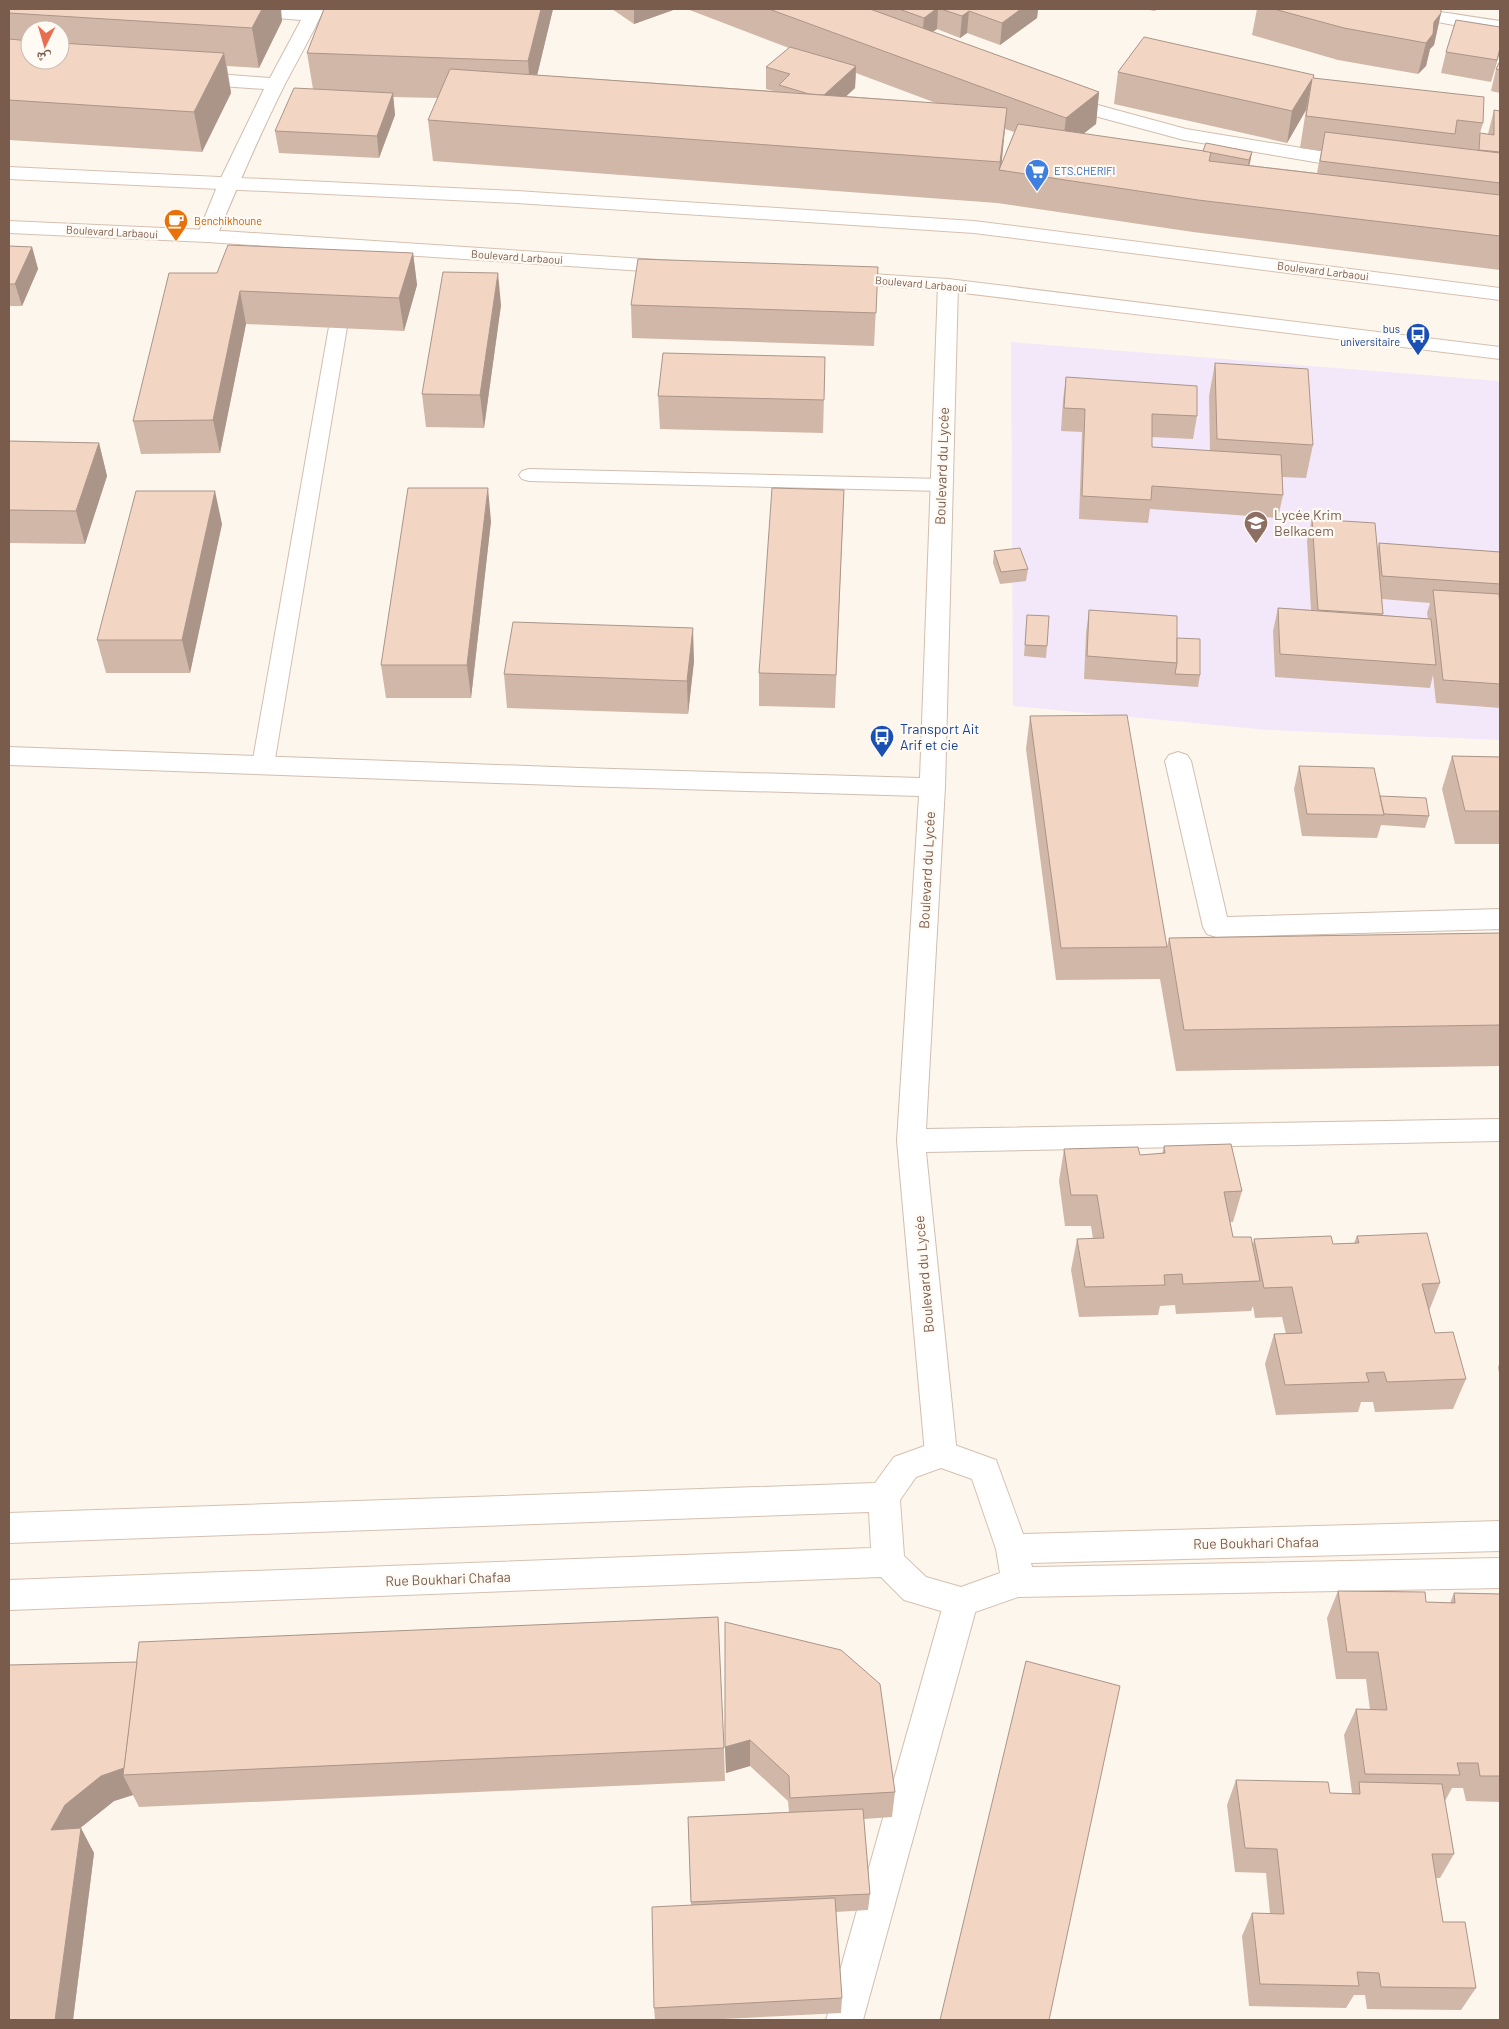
<svg xmlns="http://www.w3.org/2000/svg" width="1509" height="2029" font-family="Barlow,'Noto Naskh Arabic',sans-serif">
  <rect width="100%" height="100%" fill="#fdf6ec"/>
  <polygon fill="#f3e8fa" points="1011,342 1500,381 1500,740 1268,730 1013,706"/>
  <g fill="none" stroke-linecap="round" stroke-linejoin="round">
    <defs>
      <g id="lane">
        <polygon points="339,316 345,317 348,321 274,765 271,770 263,773 255,770 252,765 330,321 333,317"/>
        <polygon points="529,469 942,479 949,481 952,485 949,489 942,491 529,481 522,479 519,475 522,471"/>
      </g>
      <g id="street">
        <path d="M215,9H324C312,35 298,59 285,84C260,134 238,185 217,236L214,240L207,242L200,240L197,236L219,182L264,89L192,84L185,82L183,78L185,74L192,72L270,78L301,20L224,14L218,13Z"/>
        <path d="M1387,9C1425,7 1462,16 1500,21V31L1464,27L1396,14L1390,13Z"/>
        <polygon points="1061,95 1186,129 1356,157 1363,159 1366,163 1363,167 1356,169 1184,140 1054,105 1052,101 1054,97"/>
        <polygon points="948,279 955,281 958,285 945,787 926,1129 1500,1119 1500,1141 926,1152 957,1454 952,1464 941,1468 930,1464 925,1454 897,1141 919,796 580,786 9,765 9,747 580,768 920,778 938,285 941,281"/>
        <polygon points="1178,752 1187,755 1191,761 1227,917 1500,909 1500,929 1216,937 1207,934 1203,927 1165,761 1169,755"/>
        <polygon points="961,1587 973,1591 978,1602 863,2020 826,2020 944,1602 949,1591"/>
      </g>
      <g id="secondary">
        <polygon points="9,167 517,191 974,221 1500,288 1500,300 974,233 517,203 9,179"/>
        <polygon points="9,221 207,230 674,261 681,263 684,267 681,271 674,273 207,242 9,233"/>
        <polygon points="841,272 948,279 1500,347 1500,359 948,291 834,282 831,278 834,274"/>
        <path d="M941,1440L996,1460L1023,1534L1500,1521V1551L1031,1563L1032,1567L1500,1558V1588L1018,1597L961,1617L904,1600L881,1577L9,1610V1580L871,1548L869,1512L9,1543V1513L875,1483L894,1457ZM941,1468L972,1479L996,1549L1000,1573L961,1587L926,1577L904,1556L900,1500L916,1477Z"/>
      </g>
    </defs>
    <use href="#lane" stroke="#d1beb0" stroke-width="2"/>
    <use href="#street" stroke="#d1beb0" stroke-width="2"/>
    <use href="#secondary" stroke="#d6c0b0" stroke-width="2"/>
    <use href="#lane" fill="#fff" fill-rule="evenodd"/>
    <use href="#street" fill="#fff" fill-rule="evenodd"/>
    <use href="#secondary" fill="#fff" fill-rule="evenodd"/>
  </g>
  <g fill="#d1b7a8" fill-rule="evenodd">
    <path d="M9,9L282,21L259,68L227,66L231,93L202,152L9,140ZM30,30H60V60H30Z"/>
    <path d="M553,9L537,75L774,91L766,89V67L789,48L687,9H1038L1037,18L1000,45L967,33L960,38L937,29L933,32L1099,92L1096,124L1083,134L1203,151L1252,152L1249,165L1317,173L1321,151L1300,148L1306,110L1287,143L1114,104L1118,72L1314,75V78L1483,123L1480,133L1488,134L1494,110L1500,111V270L1193,232L997,203L433,161L428,120L438,98L393,97L395,115L379,158L279,153L275,131L313,89L307,53ZM856,73L936,103L846,96L855,88ZM1005,129L1014,132L1001,165L1003,148Z"/>
    <polygon points="612,9 676,9 634,24"/>
    <polygon points="1143,9 1157,9 1155,11"/>
    <polygon points="1257,9 1441,9 1441,13 1434,45 1430,49 1426,66 1418,74 1338,60 1252,35"/>
    <polygon points="1500,51 1491,82 1441,73 1446,52"/>
    <polygon points="1500,61 1500,93 1491,91 1496,69"/>
    <polygon points="9,246 32,247 38,269 22,306 9,306"/>
    <polygon points="413,253 417,285 404,331 246,324 220,453 141,454 133,421 217,273"/>
    <polygon points="878,267 874,346 632,338 631,305"/>
    <polygon points="501,305 484,428 426,427 422,394"/>
    <polygon points="825,357 823,433 660,429 658,396"/>
    <polygon points="1215,363 1313,445 1306,478 1282,477 1283,495 1278,518 1150,509 1148,523 1079,519 1082,432 1061,431 1063,400 1066,377 1197,416 1193,439 1152,437 1152,447 1210,451 1209,396"/>
    <polygon points="9,441 99,443 107,476 85,544 9,543"/>
    <polygon points="844,490 835,708 759,706 759,673"/>
    <path d="M1312,519L1377,550L1379,543L1500,552V708L1436,703L1433,675L1430,688L1275,677L1273,631L1278,608L1311,610L1307,541ZM1382,599L1430,603L1427,613L1428,619L1383,615Z"/>
    <polygon points="491,521 471,698 386,698 381,665"/>
    <polygon points="222,524 190,673 106,673 97,640"/>
    <polygon points="994,551 1028,569 1026,581 1000,584 993,563"/>
    <polygon points="1089,610 1177,638 1200,675 1198,687 1084,679 1086,633"/>
    <polygon points="1027,615 1047,646 1046,658 1024,656"/>
    <polygon points="694,661 688,714 507,708 504,674"/>
    <polygon points="1030,716 1167,947 1169,938 1500,933 1500,1066 1176,1071 1160,979 1056,980 1026,749"/>
    <polygon points="1452,756 1500,757 1500,844 1455,844 1442,789"/>
    <polygon points="1299,766 1380,796 1429,816 1425,828 1381,825 1377,838 1302,836 1294,789"/>
    <polygon points="1164,1146 1242,1191 1233,1222 1230,1222 1233,1237 1253,1244 1254,1239 1333,1244 1354,1243 1357,1236 1440,1283 1429,1311 1435,1333 1466,1379 1453,1409 1375,1412 1373,1402 1361,1402 1358,1412 1276,1415 1265,1364 1274,1334 1286,1334 1282,1317 1255,1318 1253,1306 1251,1311 1176,1314 1175,1305 1160,1306 1158,1315 1079,1317 1071,1270 1077,1239 1093,1239 1091,1226 1065,1226 1059,1181 1064,1149 1140,1155 1162,1154"/>
    <polygon points="1500,1362 1500,1380 1498,1367"/>
    <polygon points="1338,1591 1426,1602 1450,1603 1454,1593 1500,1594 1500,1802 1466,1801 1463,1788 1452,1788 1445,1801 1444,1801 1454,1854 1440,1878 1436,1878 1443,1922 1476,1988 1461,2010 1367,2009 1365,1995 1354,1995 1346,2008 1249,2006 1242,1936 1252,1913 1270,1913 1266,1873 1235,1872 1227,1805 1236,1780 1330,1793 1352,1793 1344,1735 1356,1709 1370,1710 1366,1679 1336,1679 1327,1618"/>
    <polygon points="725,1622 895,1792 892,1817 864,1819 870,1894 868,1910 836,1912 842,1998 841,2013 704,2020 655,2020 654,2008 691,1905 688,1817 789,1812 788,1801 750,1766 726,1773"/>
    <polygon points="9,1665 724,1748 725,1781 139,1807 133,1795 114,1801 80,1828 94,1853 73,2020"/>
  </g>
  <g fill="#aa9588">
    <polygon points="262,9 281,9 282,21 259,68 252,28"/>
    <polygon points="541,9 553,9 531,101 528,61"/>
    <polygon points="634,9 676,9 634,24"/>
    <polygon points="936,9 938,9 937,29 922,39 924,18"/>
    <polygon points="1021,9 1038,9 1037,18 1000,45 1002,23"/>
    <polygon points="969,11 967,33 960,38 962,16"/>
    <polygon points="1441,13 1434,45 1430,49 1426,66 1418,74 1426,43 1434,22"/>
    <polygon points="1500,48 1500,51 1491,82 1497,60"/>
    <polygon points="224,53 231,93 202,152 194,112"/>
    <polygon points="856,66 855,88 821,120 821,98"/>
    <polygon points="1312,79 1306,110 1287,143 1292,111"/>
    <polygon points="1099,92 1096,124 1062,150 1066,118"/>
    <polygon points="393,93 395,115 379,158 377,136"/>
    <polygon points="1007,108 1003,148 1001,171 999,170 1000,162"/>
    <polygon points="1252,152 1250,163 1247,171 1249,160"/>
    <polygon points="32,247 38,269 22,306 15,284"/>
    <polygon points="413,253 417,285 404,331 399,298"/>
    <polygon points="498,273 501,305 484,428 480,395"/>
    <polygon points="240,291 246,324 220,453 213,420"/>
    <polygon points="99,443 107,476 85,544 76,511"/>
    <polygon points="488,488 491,521 471,698 467,665"/>
    <polygon points="215,491 222,524 190,673 182,640"/>
    <polygon points="693,628 694,661 688,714 687,681"/>
    <polygon points="750,1740 750,1766 726,1773 725,1747"/>
    <polygon points="125,1768 123,1775 133,1795 114,1801 79,1829 51,1830 65,1805 101,1776"/>
    <polygon points="81,1828 94,1853 73,2020 55,2020"/>
  </g>
  <g fill="#f3d5c3" stroke="#aa9588">
    <polygon points="9,9 262,9 252,28 9,13"/>
    <polygon points="324,9 541,9 528,61 307,53"/>
    <polygon points="769,9 870,9 1099,92 1066,118"/>
    <polygon points="899,9 936,9 924,18"/>
    <polygon points="941,9 1021,9 1002,23 969,11 962,16"/>
    <polygon points="1274,9 1441,9 1441,13 1434,22 1433,34 1426,43 1344,28"/>
    <polygon points="1456,20 1500,27 1500,48 1497,60 1446,52"/>
    <polygon points="1144,37 1314,75 1313,78 1484,97 1483,123 1457,120 1455,134 1306,116 1312,79 1292,111 1118,72"/>
    <polygon points="9,39 30,41 30,60 60,60 60,43 224,53 194,112 9,100"/>
    <polygon points="790,47 856,66 824,95 809,94 779,85 790,74 766,67"/>
    <polygon points="1500,61 1500,70 1496,69"/>
    <polygon points="450,69 1007,108 1000,162 428,120"/>
    <polygon points="294,88 393,93 377,136 275,131"/>
    <polygon points="1494,110 1500,111 1500,152 1479,150 1480,133 1494,135"/>
    <polygon points="1018,124 1211,152 1209,161 1500,195 1500,236 1198,200 999,170"/>
    <polygon points="1325,132 1500,153 1500,183 1320,161"/>
    <polygon points="1206,143 1252,152 1249,160 1203,151"/>
    <polygon points="228,245 413,253 399,298 240,291 213,420 133,421 169,273 217,273"/>
    <polygon points="9,246 32,247 15,284 9,284"/>
    <polygon points="638,259 878,267 876,313 631,305"/>
    <polygon points="443,272 498,273 480,395 422,394"/>
    <polygon points="663,353 825,357 824,400 658,396"/>
    <polygon points="1215,363 1308,369 1313,445 1217,439"/>
    <polygon points="1066,377 1197,386 1197,416 1152,414 1152,447 1281,455 1283,495 1152,486 1151,500 1082,496 1085,409 1064,408"/>
    <polygon points="9,441 99,443 76,511 9,510"/>
    <polygon points="408,488 488,488 467,665 381,665"/>
    <polygon points="772,488 844,490 836,675 759,673"/>
    <polygon points="136,491 215,491 182,640 97,640"/>
    <polygon points="1312,519 1375,523 1383,614 1318,610"/>
    <polygon points="1379,543 1500,552 1500,584 1382,576"/>
    <polygon points="1020,548 1028,569 1001,572 994,551"/>
    <polygon points="1433,590 1499,594 1500,606 1500,684 1443,680"/>
    <polygon points="1278,608 1431,619 1436,665 1280,654"/>
    <polygon points="1089,610 1177,616 1177,663 1087,656"/>
    <polygon points="1027,615 1049,616 1047,646 1025,645"/>
    <polygon points="513,622 693,628 687,681 504,674"/>
    <polygon points="1177,638 1200,639 1200,675 1175,674 1177,663"/>
    <polygon points="1127,715 1167,947 1061,948 1030,716"/>
    <polygon points="1452,756 1500,757 1500,811 1465,811"/>
    <polygon points="1299,766 1374,768 1384,815 1307,814"/>
    <polygon points="1380,796 1426,798 1429,816 1384,814"/>
    <polygon points="1500,933 1500,1025 1184,1030 1169,938"/>
    <polygon points="1231,1144 1242,1191 1224,1192 1233,1237 1251,1237 1260,1281 1183,1284 1182,1274 1164,1275 1165,1285 1085,1287 1077,1239 1104,1238 1097,1195 1071,1195 1064,1149 1138,1147 1140,1155 1165,1153 1164,1146"/>
    <polygon points="1427,1233 1440,1283 1422,1284 1435,1333 1453,1332 1466,1379 1387,1382 1384,1372 1366,1373 1369,1382 1285,1385 1274,1334 1302,1333 1292,1287 1264,1288 1254,1239 1331,1236 1333,1244 1359,1243 1357,1236"/>
    <polygon points="1338,1591 1425,1592 1426,1602 1455,1603 1454,1593 1500,1594 1500,1776 1480,1776 1478,1763 1457,1763 1460,1775 1365,1774 1356,1709 1387,1710 1378,1652 1347,1652"/>
    <polygon points="718,1617 724,1748 123,1775 139,1642"/>
    <polygon points="725,1622 841,1650 880,1684 895,1792 790,1798 789,1776 750,1740 725,1747"/>
    <polygon points="1026,1661 1120,1686 1049,2020 940,2020"/>
    <polygon points="137,1662 124,1768 101,1776 65,1805 51,1830 81,1828 55,2020 9,2020 9,1665"/>
    <polygon points="1236,1780 1328,1782 1330,1793 1360,1794 1359,1782 1442,1784 1454,1854 1432,1854 1443,1922 1465,1922 1476,1988 1381,1987 1379,1973 1357,1972 1359,1986 1260,1984 1252,1913 1284,1914 1277,1849 1245,1848"/>
    <polygon points="863,1809 870,1894 691,1902 688,1817"/>
    <polygon points="835,1898 842,1998 654,2008 652,1907"/>
  </g>
  <defs>
    <symbol id="supermarket-pin" viewBox="-11 -11 22 30"><path d="M0 17L-7.5 6A9.5 9.5 0 1 1 7.5 6Z" fill="#3f7fe0" stroke="#fffaf3"/><path d="M-6-5.5h2.5l.6 2H6L4.5 2H-2.5L-4.4-4H-6ZM-1.5 3.2a1.3 1.3 0 1 0 .1 0ZM3 3.2a1.3 1.3 0 1 0 .1 0Z" fill="#fff"/></symbol>
    <symbol id="cafe-pin" viewBox="-11 -11 22 30"><path d="M0 17L-7.5 6A9.5 9.5 0 1 1 7.5 6Z" fill="#e8710a" stroke="#fffaf3"/><path d="M-5.5-4.5H6V0H3Q3 3.5 0 3.5H-2.5Q-5.5 3.5-5.5 0ZM3-3.2v2h1.7v-2ZM-6 4.5H4V6H-6Z" fill="#fff"/></symbol>
    <symbol id="bus-pin" viewBox="-11 -11 22 30"><path d="M0 17L-7.5 6A9.5 9.5 0 1 1 7.5 6Z" fill="#1a4fb4" stroke="#fffaf3"/><path d="M-5-6H5V4H4V6H2V4H-2V6H-4V4H-5ZM-3.5-4V0h7V-4ZM-3.5 1.2v1.5H-2V1.2ZM2 1.2v1.5H3.5V1.2Z" fill="#fff"/></symbol>
    <symbol id="school-pin" viewBox="-11 -11 22 30"><path d="M0 17L-7.5 6A9.5 9.5 0 1 1 7.5 6Z" fill="#8d6e63" stroke="#fffaf3"/><path d="M0-5L7-2L0 1L-7-2ZM-4 1L0 2.5L4 1V4Q0 6-4 4Z" fill="#fff"/></symbol>
  </defs>
  <g fill-rule="evenodd">
    <use href="#supermarket-pin" x="1023" y="157" width="28" height="38"/>
    <use href="#cafe-pin" x="162" y="207" width="28" height="38"/>
    <use href="#bus-pin" x="1404" y="321" width="28" height="38"/>
    <use href="#school-pin" x="1242" y="509" width="28" height="38"/>
    <use href="#bus-pin" x="868" y="723" width="28" height="38"/>
  </g>
  <g text-anchor="middle" stroke-width="4.5" stroke-linejoin="round" paint-order="stroke">
    <g font-size="11" fill="#366cbe" stroke="#fffaf3" text-anchor="start">
      <text x="1054" y="175">ETS.CHERIFI</text>
    </g>
    <g font-size="11" fill="#c56008" stroke="#fffaf3" text-anchor="start">
      <text x="194" y="225">Benchikhoune</text>
    </g>
    <g font-size="11" fill="#7a5c4d" stroke="#fffaf3">
      <text transform="translate(112 232) rotate(3)" y="4">Boulevard Larbaoui</text>
      <text transform="translate(517 257) rotate(4)" y="4">Boulevard Larbaoui</text>
      <text transform="translate(1323 271) rotate(7)" y="4">Boulevard Larbaoui</text>
      <text transform="translate(921 284) rotate(5)" y="4">Boulevard Larbaoui</text>
    </g>
    <g font-size="11" fill="#164399" stroke="#fffaf3" text-anchor="end">
      <text x="1400" y="333">bus<tspan x="1400" dy="13">universitaire</tspan></text>
    </g>
    <g font-size="14" fill="#7a5c4d" stroke="#fffaf3">
      <text transform="translate(942 466) rotate(-88)" y="5">Boulevard du Lycée</text>
      <text transform="translate(927 870) rotate(-87)" y="5">Boulevard du Lycée</text>
      <text transform="translate(924 1274) rotate(-95)" y="5">Boulevard du Lycée</text>
      <text transform="translate(1256 1543) rotate(-1)" y="5">Rue Boukhari Chafaa</text>
      <text transform="translate(448 1579) rotate(-2)" y="5">Rue Boukhari Chafaa</text>
    </g>
    <g font-size="14" fill="#785e54" stroke="#fffaf3" text-anchor="start">
      <text x="1274" y="520">Lycée Krim<tspan x="1274" dy="16">Belkacem</tspan></text>
    </g>
    <g font-size="14" fill="#164399" stroke="#fffaf3" text-anchor="start">
      <text x="900" y="734">Transport Ait<tspan x="900" dy="16">Arif et cie</tspan></text>
    </g>
  </g>
  <rect width="1509" height="2029" fill="none" stroke="#7a5c4d" stroke-width="20"/>
  <g transform="translate(45 45) rotate(185)"><circle r="24" fill="#fffaf3" stroke="#cabbb1"/>
  <path d="M0-4L9 19L0 12L-9 19Z" fill="#e76f51"/>
  <text y="-8" font-size="14" font-weight="bold" text-anchor="middle" fill="#7a5c4d">ش</text>
  </g>
</svg>
